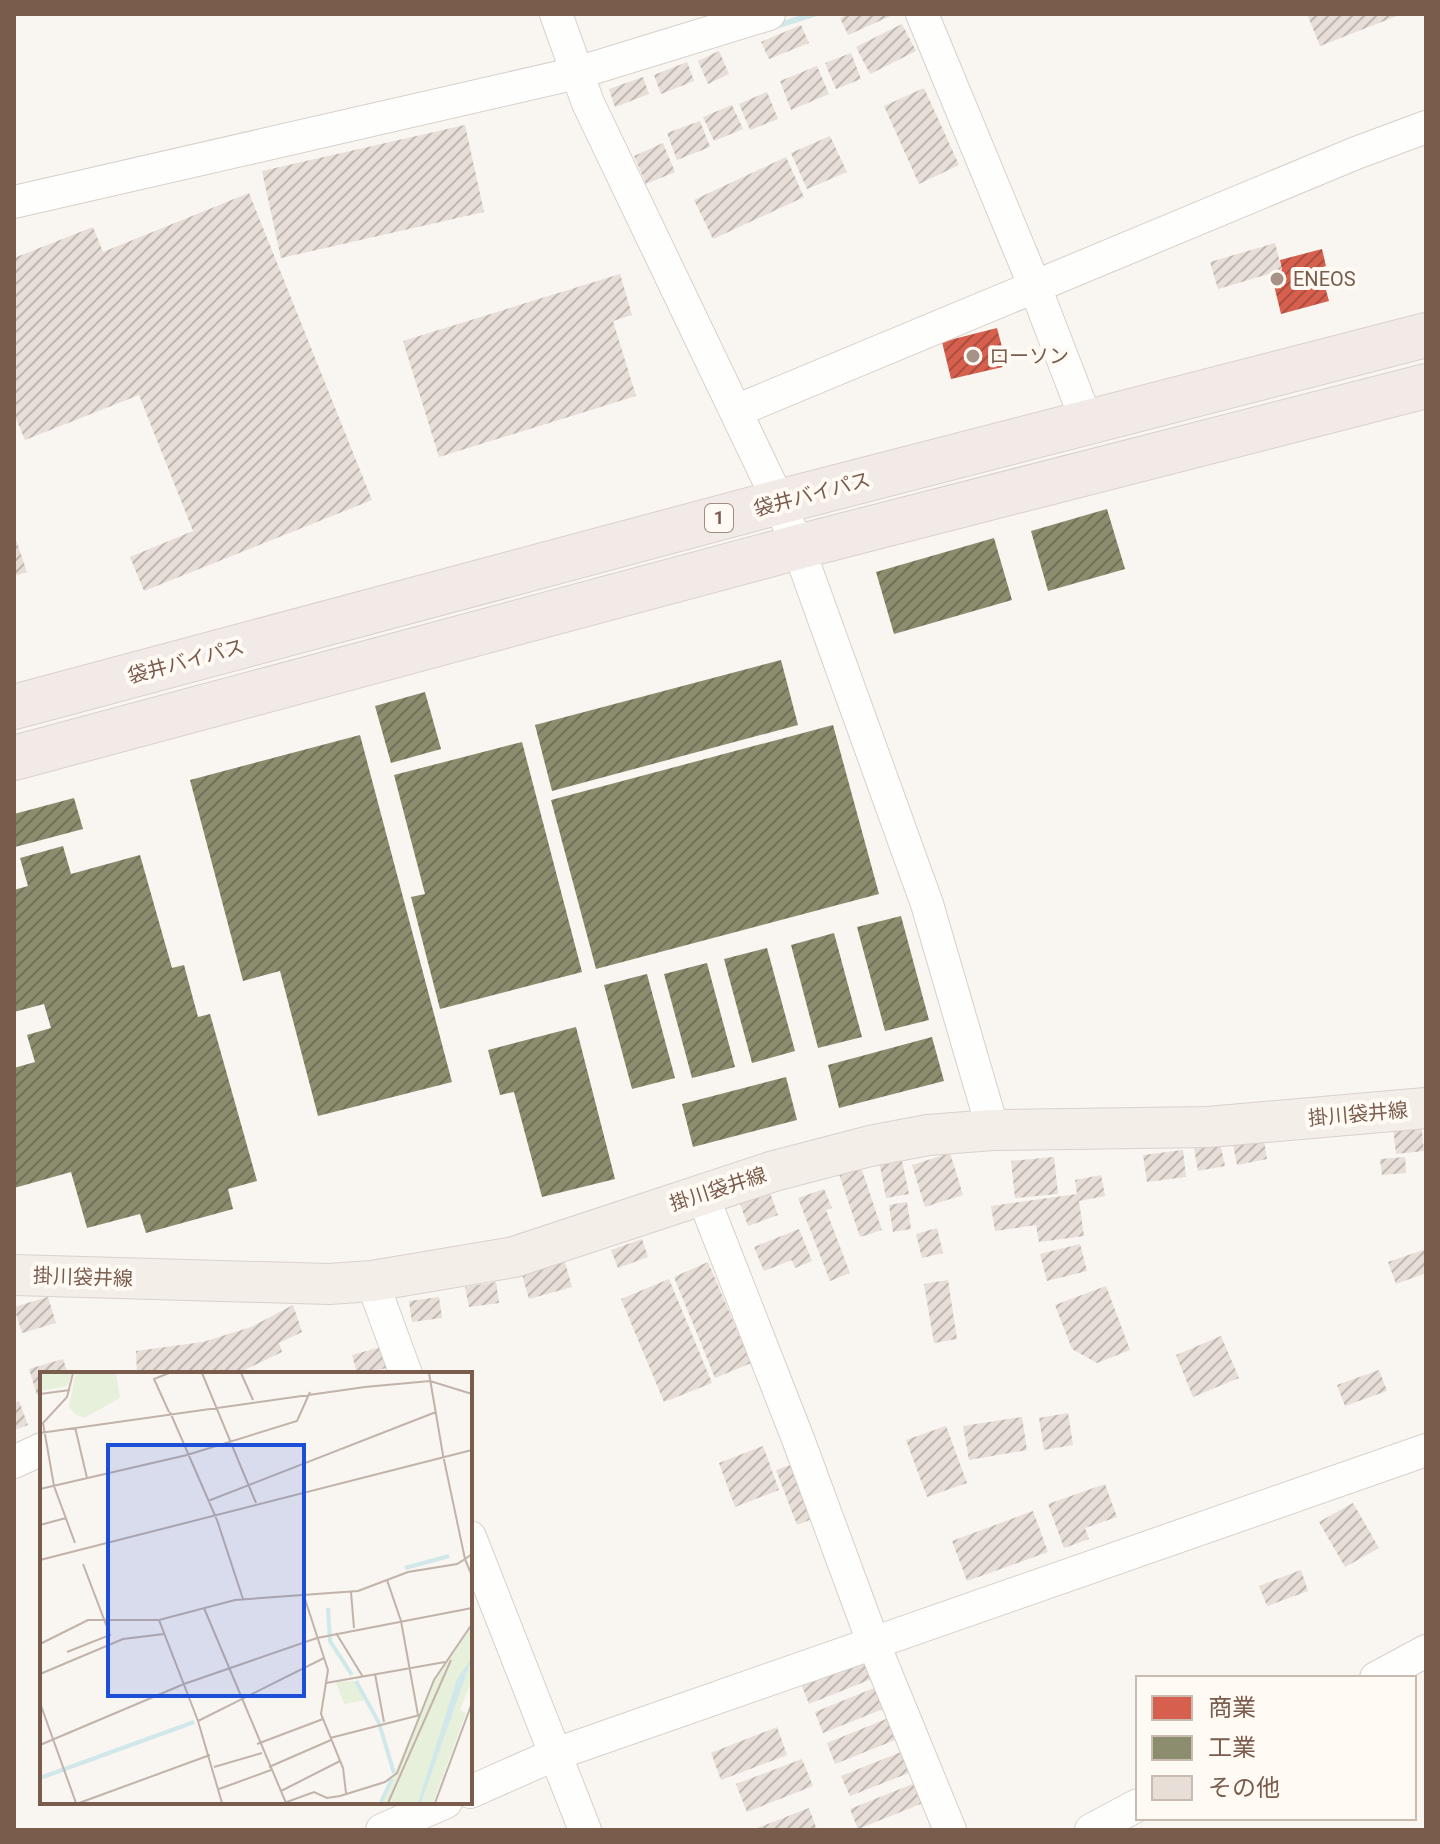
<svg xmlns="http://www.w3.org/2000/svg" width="1440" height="1844" font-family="Roboto,'Noto Sans JP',sans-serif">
  <defs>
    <pattern id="shops-hatch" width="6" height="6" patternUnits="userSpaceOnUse" patternTransform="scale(2)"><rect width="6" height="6" fill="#d6604d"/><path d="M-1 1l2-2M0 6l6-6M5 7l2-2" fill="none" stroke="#aa4f40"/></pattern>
    <pattern id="industry-hatch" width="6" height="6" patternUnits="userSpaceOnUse" patternTransform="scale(2)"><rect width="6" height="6" fill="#8c8c6e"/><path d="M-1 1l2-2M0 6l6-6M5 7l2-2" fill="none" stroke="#727058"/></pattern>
    <pattern id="building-hatch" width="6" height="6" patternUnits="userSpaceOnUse" patternTransform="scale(2)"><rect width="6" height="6" fill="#e6ded7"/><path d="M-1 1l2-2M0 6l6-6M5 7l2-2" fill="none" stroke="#bfb7b1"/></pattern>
  </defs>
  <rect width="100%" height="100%" fill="#f9f5f0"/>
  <g fill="url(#shops-hatch)">
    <polygon points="1322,249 1326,266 1320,268 1329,301 1281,314 1271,273 1282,270 1280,260"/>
    <polygon points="997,328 1007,366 951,379 942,342"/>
  </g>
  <g fill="url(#industry-hatch)">
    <polygon points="1107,509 1125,569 1048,591 1031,531"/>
    <polygon points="994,538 1012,600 894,634 876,572"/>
    <polygon points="781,660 798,725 552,791 535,725"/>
    <polygon points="425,692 441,749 391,763 375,706"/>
    <polygon points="833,725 879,894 596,969 551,800"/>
    <polygon points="360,735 452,1082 318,1116 280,971 243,981 190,780"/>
    <polygon points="522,742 582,972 440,1009 411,897 425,894 394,775"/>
    <polygon points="74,798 83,829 15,847 14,814"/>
    <polygon points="63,846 71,874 140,855 172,968 184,965 198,1017 210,1014 257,1181 228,1189 233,1209 146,1233 140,1214 87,1228 71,1172 14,1188 14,1068 35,1062 27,1035 51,1028 44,1004 14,1012 14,890 28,886 20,858"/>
    <polygon points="901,916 929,1020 885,1031 857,927"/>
    <polygon points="834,933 862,1037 818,1048 791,945"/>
    <polygon points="767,948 795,1051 752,1063 724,959"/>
    <polygon points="707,963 735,1067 692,1078 664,974"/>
    <polygon points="647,974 675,1078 632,1089 604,985"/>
    <polygon points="576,1027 615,1179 542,1197 514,1092 500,1095 488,1050"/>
    <polygon points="932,1037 944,1081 839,1108 828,1065"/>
    <polygon points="786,1077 797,1120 693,1147 682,1104"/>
  </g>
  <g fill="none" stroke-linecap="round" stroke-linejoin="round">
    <polyline stroke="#d0e8ea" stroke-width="6" points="776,26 814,14"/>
  </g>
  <g fill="url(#building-hatch)">
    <polygon points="849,14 895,14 848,35 840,18"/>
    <polygon points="1307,14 1402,14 1320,46"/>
    <polygon points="902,24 916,51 870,74 856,47"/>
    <polygon points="801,25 809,43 769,59 761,42"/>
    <polygon points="719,51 729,74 708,84 698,61"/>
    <polygon points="851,53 861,79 836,89 825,63"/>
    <polygon points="687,62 694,81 661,94 654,75"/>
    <polygon points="817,66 829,94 791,110 780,81"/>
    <polygon points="643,77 649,94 615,107 609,89"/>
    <polygon points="924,88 959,165 919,184 884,106"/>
    <polygon points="767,92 778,119 750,130 739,104"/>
    <polygon points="732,105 743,129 714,141 703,117"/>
    <polygon points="700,121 710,147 677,160 667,133"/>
    <polygon points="465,125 484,212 281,258 262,171"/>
    <polygon points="830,136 847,172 807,189 791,153"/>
    <polygon points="663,143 675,172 646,184 634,156"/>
    <polygon points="786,157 804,197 713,239 694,200"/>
    <polygon points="249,193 372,500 144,591 130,557 193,531 139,395 25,440 14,414 14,258 93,227 103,252"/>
    <polygon points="1275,243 1282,270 1218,289 1210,262"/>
    <polygon points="620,274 632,315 613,321 636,396 439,457 403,341"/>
    <polygon points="14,534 27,572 14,576"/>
    <polygon points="1421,1123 1424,1151 1396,1154 1393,1126"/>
    <polygon points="1263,1135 1267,1159 1237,1165 1232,1140"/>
    <polygon points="1220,1143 1225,1166 1198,1171 1194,1148"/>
    <polygon points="1183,1150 1186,1177 1147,1182 1143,1155"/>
    <polygon points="950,1153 963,1195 925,1207 912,1165"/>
    <polygon points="901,1156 909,1194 886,1198 879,1160"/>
    <polygon points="1054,1157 1058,1194 1015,1198 1011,1161"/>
    <polygon points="1405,1157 1406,1173 1382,1175 1380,1159"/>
    <polygon points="861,1167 882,1230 860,1237 839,1174"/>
    <polygon points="1101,1175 1105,1196 1079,1201 1084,1236 1039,1242 1036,1225 995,1231 991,1206 1077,1194 1075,1180"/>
    <polygon points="824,1189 832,1208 826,1210 850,1273 830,1281 798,1198"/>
    <polygon points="769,1190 778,1215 748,1226 739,1201"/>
    <polygon points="907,1202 911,1229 893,1232 889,1205"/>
    <polygon points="937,1228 943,1253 922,1258 916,1234"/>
    <polygon points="799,1229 812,1261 795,1268 792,1260 764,1271 754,1247"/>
    <polygon points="642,1239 648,1257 618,1268 611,1250"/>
    <polygon points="1080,1244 1087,1271 1047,1281 1040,1254"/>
    <polygon points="1426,1249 1426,1273 1396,1284 1388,1262"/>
    <polygon points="564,1259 572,1287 529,1299 521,1271"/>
    <polygon points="708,1262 751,1363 715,1378 674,1277"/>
    <polygon points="669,1279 712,1383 664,1402 621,1299"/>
    <polygon points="948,1280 957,1339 934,1343 924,1284"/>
    <polygon points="496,1282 499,1303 469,1307 465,1287"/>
    <polygon points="1106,1286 1130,1350 1097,1363 1072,1349 1055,1305"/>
    <polygon points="48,1297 56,1323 22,1333 14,1307"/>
    <polygon points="439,1297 442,1318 412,1322 409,1301"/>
    <polygon points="293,1305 302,1332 279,1343 282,1352 236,1374 137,1374 136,1351 203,1342 251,1327"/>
    <polygon points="1221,1336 1239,1378 1193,1397 1176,1355"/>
    <polygon points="381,1347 387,1368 357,1374 352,1355"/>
    <polygon points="63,1359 68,1374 42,1374 42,1393 37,1395 29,1369"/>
    <polygon points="1379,1370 1387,1391 1345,1406 1337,1385"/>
    <polygon points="19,1401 28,1425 14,1430 14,1403"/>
    <polygon points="1068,1413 1073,1445 1044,1450 1039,1418"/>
    <polygon points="1022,1417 1027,1450 969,1460 963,1426"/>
    <polygon points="946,1426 967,1483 927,1497 906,1440"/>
    <polygon points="763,1446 779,1490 735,1507 719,1463"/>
    <polygon points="796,1463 817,1517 797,1525 776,1470"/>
    <polygon points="1105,1484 1117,1517 1085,1528 1089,1539 1064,1548 1048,1504"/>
    <polygon points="1353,1503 1379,1548 1345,1567 1319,1522"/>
    <polygon points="1033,1511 1048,1552 967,1581 952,1541"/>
    <polygon points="1301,1570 1308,1591 1267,1606 1259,1586"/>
    <polygon points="866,1658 874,1678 809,1704 801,1684"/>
    <polygon points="879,1686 888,1707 823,1733 815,1712"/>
    <polygon points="891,1717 900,1738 835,1764 827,1743"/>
    <polygon points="777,1727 787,1755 721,1780 711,1753"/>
    <polygon points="906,1750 914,1771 850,1796 841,1776"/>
    <polygon points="802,1759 813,1786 747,1812 736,1784"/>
    <polygon points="915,1783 923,1803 858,1829 850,1809"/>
    <polygon points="809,1808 817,1830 752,1830"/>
  </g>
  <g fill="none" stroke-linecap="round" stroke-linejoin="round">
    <defs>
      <g id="minor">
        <polyline points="556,14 588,103 779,502 798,547 927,904 993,1130"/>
        <polyline points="922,14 1035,287 1087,422"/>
        <polyline points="14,202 577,73 769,14"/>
        <polyline points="736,411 1356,153 1426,127"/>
        <polyline points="702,1194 798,1439 873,1642 950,1830"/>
        <polyline points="372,1281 406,1374"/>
        <polyline points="14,1462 42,1449"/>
        <polyline points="470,1537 585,1830"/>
        <polyline points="1376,1678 1426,1651"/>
        <polyline points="470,1792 556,1754 1426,1450"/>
        <polyline points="382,1830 446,1802"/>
        <polyline points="1091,1830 1138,1805"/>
      </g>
      <polyline id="major" points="14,1275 329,1284 372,1281 514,1257 774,1171 870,1146 928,1135 993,1130 1208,1127 1426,1108"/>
      <g id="highway">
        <polyline points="14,707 779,502 1426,335"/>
        <polyline points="14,758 798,547 1426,386"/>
      </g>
    </defs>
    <use href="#minor" stroke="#d7d1cb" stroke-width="34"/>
    <use href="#major" stroke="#dad1cc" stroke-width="42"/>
    <use href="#highway" stroke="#dad1cc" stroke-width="46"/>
    <use href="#minor" stroke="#fefefd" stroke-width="32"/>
    <use href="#major" stroke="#f3eee8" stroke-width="40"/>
    <use href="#highway" stroke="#f2eae7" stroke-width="44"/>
  </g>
  <g fill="#a69286" stroke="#fffaf3" stroke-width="3">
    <circle cx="1277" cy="279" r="8"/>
    <circle cx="973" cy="356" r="8"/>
  </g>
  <g text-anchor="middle" stroke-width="8" stroke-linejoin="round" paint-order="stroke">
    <rect fill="#fffaf3" stroke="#a28b7f" stroke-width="2" x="705" y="504" width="28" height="28" rx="6"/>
    <g font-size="18" font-weight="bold" fill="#7a5c4d">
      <text x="719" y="524">1</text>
    </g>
    <g font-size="20" fill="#7a5c4d" stroke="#fffaf3" text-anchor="start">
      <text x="1293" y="286">ENEOS</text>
      <text x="989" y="363">ローソン</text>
    </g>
    <g font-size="20" fill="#7a5c4d" stroke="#fffaf3">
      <text transform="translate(812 494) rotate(-15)" y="7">袋井バイパス</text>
      <text transform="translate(186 661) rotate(-15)" y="7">袋井バイパス</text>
      <text transform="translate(1358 1114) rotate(-5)" y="7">掛川袋井線</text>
      <text transform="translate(718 1189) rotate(-18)" y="7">掛川袋井線</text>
      <text transform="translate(83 1277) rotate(2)" y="7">掛川袋井線</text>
    </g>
  </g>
  <g transform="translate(40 1372)">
    <rect width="432" height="432" fill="#f9f5f0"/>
    <path d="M0,1H32L27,14L0,19ZM432,253V308L420,338L426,341L393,431H342L392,313Z" fill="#e7f0db"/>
    <path d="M36,1H76L80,26L44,46L35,42L29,35ZM314,309L326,328L304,332L296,310Z" fill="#e7f0db"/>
    <path d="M432,286L381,431H378L417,307Z" fill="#d0e8ea"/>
    <path fill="none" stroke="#d0e8ea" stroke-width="4" d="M365,196L409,184M288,236L290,269L312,303M316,309L339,351L354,401M0,406L154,350M341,430L352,407"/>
    <path fill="none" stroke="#c2b3aa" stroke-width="2" d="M33,1L27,25L3,51L14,114L35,171M162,1L216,131M201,1L213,28M389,1L403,83M0,22L30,18M129,40L114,7L129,1M130,40L177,148L203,227M35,55L47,106M0,61L325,15L390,9L432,22M0,117L147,83L257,49L270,20M168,129L396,40M0,153L26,146M432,182L425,187L432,204M0,188L432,78M347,208L361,249L378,343M311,220L314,256M264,224L288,298L281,342L303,396L306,421M164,236L246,431M119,248L158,349L182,431M296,261L323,305M0,272L48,248H119L195,228L318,219L368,200L417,192L425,187L403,83M27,280L70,263L43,192M0,302L83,267L124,262M335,302L344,350M286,311L405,290M0,331L36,431M158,349L284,286M290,366L380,343M217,372L283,347M0,373L144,312L277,266L432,236M174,395L222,381M229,395L291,368M179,417L231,398M241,419L300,389M39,431L170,383M244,431L274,420L287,426L300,424L345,410L357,401L394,308L432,252M348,431L411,288M395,431L432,331"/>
    <path fill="#1d4ed8" fill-opacity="0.15" stroke="#1d4ed8" stroke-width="4" d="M68,73H264V324H68Z"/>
    <rect width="432" height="432" fill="none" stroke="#7a5c4d" stroke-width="4"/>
  </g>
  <rect width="1440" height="1844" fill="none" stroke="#7a5c4d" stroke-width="32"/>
  <rect x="1136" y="1676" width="280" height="144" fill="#fffaf3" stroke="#cabbb1" stroke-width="2"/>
  <rect x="1152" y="1696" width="40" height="24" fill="#d6604d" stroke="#cabbb1" stroke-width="2"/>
  <text x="1208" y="1716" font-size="24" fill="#7a5c4d">商業</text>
  <rect x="1152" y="1736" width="40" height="24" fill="#8c8c6e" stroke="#cabbb1" stroke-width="2"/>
  <text x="1208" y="1756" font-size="24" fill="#7a5c4d">工業</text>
  <rect x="1152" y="1776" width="40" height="24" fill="#e6ded7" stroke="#cabbb1" stroke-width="2"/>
  <text x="1208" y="1796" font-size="24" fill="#7a5c4d">その他</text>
</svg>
